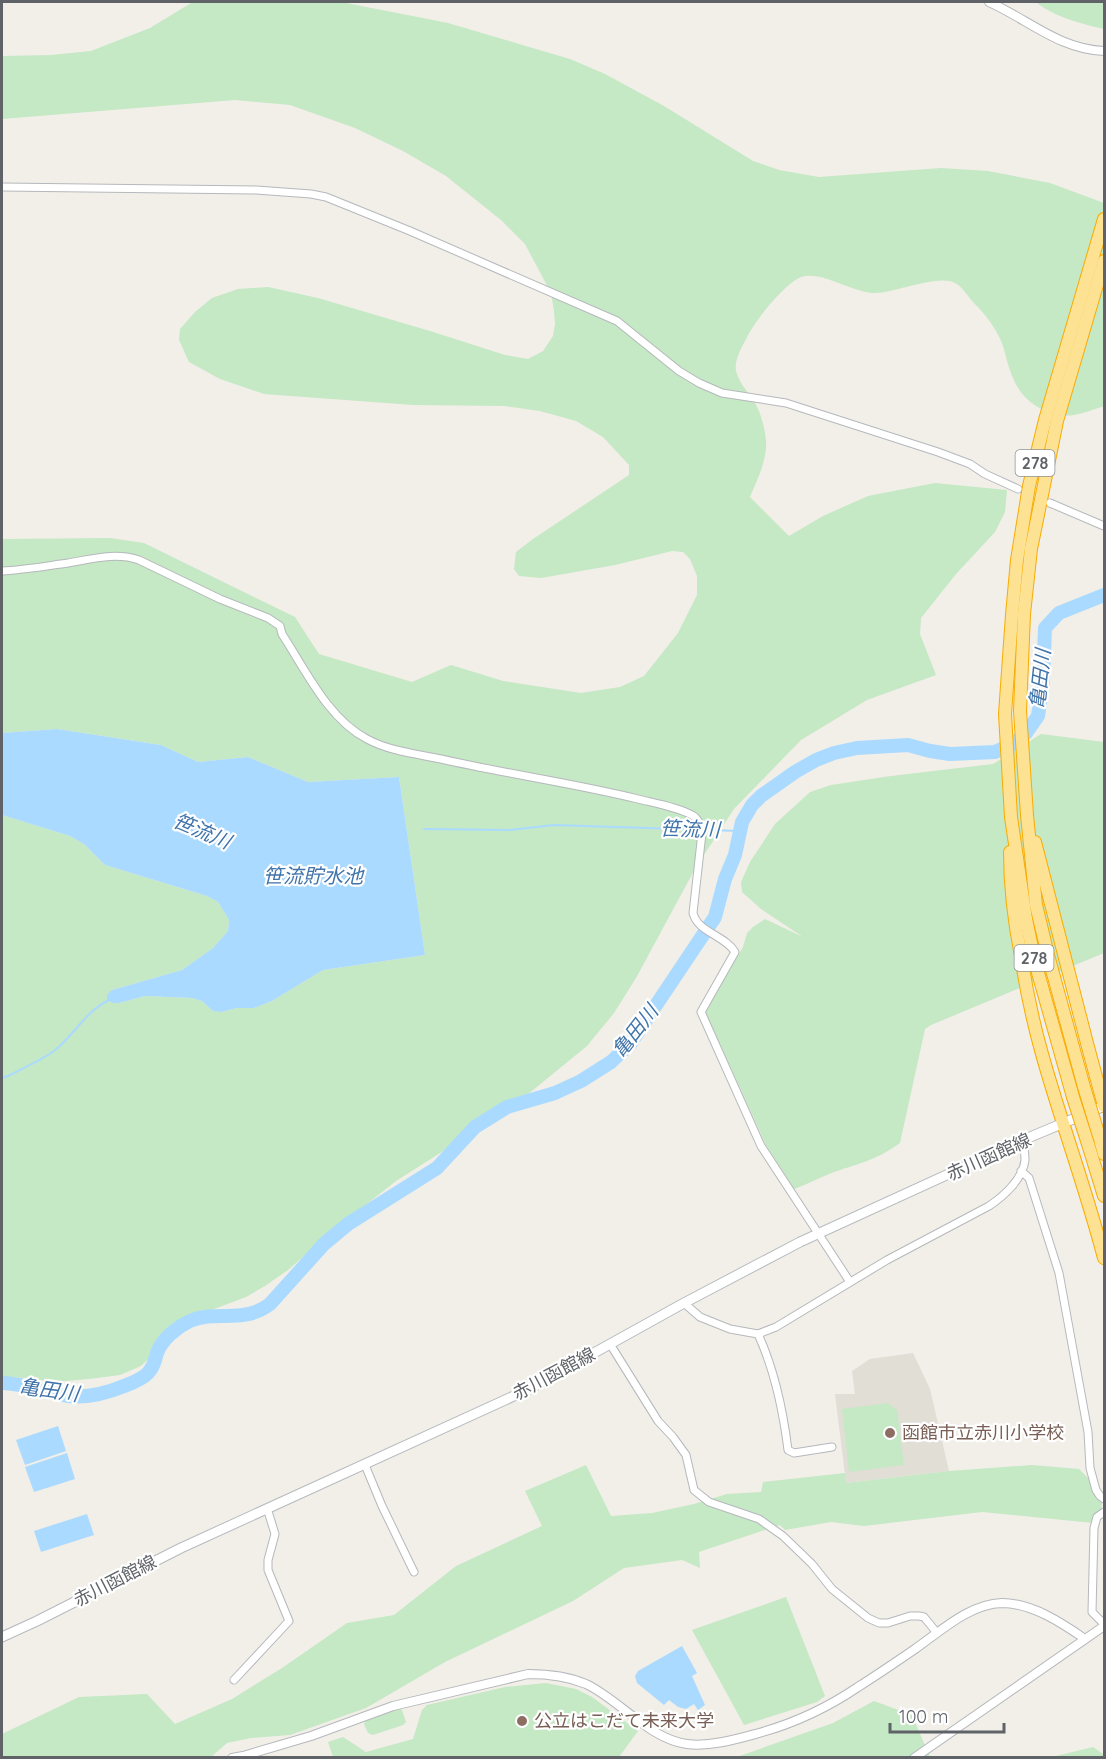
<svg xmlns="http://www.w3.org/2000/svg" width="1106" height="1759" font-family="Quicksand,'Noto Sans JP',sans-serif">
  <rect width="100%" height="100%" fill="#f1efe8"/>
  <polygon fill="#e1ded6" points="913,1353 930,1389 949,1471 846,1483 835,1394 855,1394 852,1371 870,1359"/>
  <g fill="#c5e8c5">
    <path d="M222,2H341L448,23L570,59L605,74L664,106L753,161L779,170L819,177L941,168L988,171L1050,183L1104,203V406C1095,409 1084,413 1074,415C1049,419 1022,402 1013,378C1008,367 1006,355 1002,343C996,328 985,314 974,303C968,297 962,286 955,283C937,274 896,293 875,293C852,293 822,270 801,277C784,284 755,321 747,337C742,347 734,360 736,371C739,382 746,390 752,398C760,409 765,428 766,441C767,461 757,480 750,497L789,536L823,516L868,496L935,483L1007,490L1005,512L995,532L956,574L921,618L920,634L936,675L867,700L801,740L734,809L696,867L636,978L614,1013L587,1046L511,1108L396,1181L339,1226L288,1270L265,1286L246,1297L201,1314L183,1326L141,1366L120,1375L89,1379L54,1382L15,1377L2,1379V815L70,836L84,844L105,865L207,896L218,902L229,920L228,931L213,948L182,970L112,990L119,1003L145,996L192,998L202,1001L213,1011L221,1012L237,1008H254L272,1001L323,970L425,955L399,777L308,782L248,757L198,762L161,745L57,729L2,733V539L110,538L144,543L295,617L319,654L412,682L451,665L503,681L581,693L620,687L644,676L678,633L697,595V576L690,559L683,552L672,551L615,565L541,578L519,576L514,569L516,552L533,539L629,475V465L603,437L576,421L540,411L505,406L413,405L264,394L220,379L189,362L179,340L180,329L195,312L212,298L238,289L268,287L318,298L430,331L505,355L528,359L543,351L553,336L555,324L554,311L551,293L525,244L501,220L446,176L403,151L355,128L290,105L235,100L2,119V56L51,55L91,51L150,28L191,3Z"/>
    <path d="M1036,2H1104V29C1082,24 1054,17 1036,2Z"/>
    <path d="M1041,734L1104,742V953L931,1025L925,1029L900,1143C876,1160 861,1163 834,1172C821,1177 808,1184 794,1189L766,1145L705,1011L743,947L747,933L753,927L765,919L803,937L761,909L742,892L741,882L750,862L775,824L810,792L831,785L891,776L993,764Z"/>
    <polygon points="888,1403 897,1410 904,1465 849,1472 842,1409"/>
    <polygon points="586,1465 611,1516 652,1513 694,1504 727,1494 761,1492 763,1482 845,1473 846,1483 949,1471 1032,1465 1079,1469 1103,1493 1101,1511 1093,1523 982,1512 864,1526 831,1522 785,1530 780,1525 699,1552 700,1568 682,1560 624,1568 573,1601 445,1662 366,1708 290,1735 251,1738 227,1743 211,1757 2,1757 2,1734 79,1697 147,1694 175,1724 232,1699 282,1668 347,1623 394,1615 456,1566 542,1526 525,1491"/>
    <polygon points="786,1597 825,1696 817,1702 744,1725 692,1630"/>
    <polygon points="546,1683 576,1689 592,1697 638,1731 619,1757 333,1757 328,1742 343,1737 366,1752 413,1739 422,1710 427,1705 505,1687"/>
    <polygon points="874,1701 912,1715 930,1757 734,1758 833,1723"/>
    <polygon points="398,1708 402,1710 406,1722 403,1725 373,1735 368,1733 364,1724 366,1719"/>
    <polygon points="1093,1747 1103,1754 1104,1757 1052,1757"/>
  </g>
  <g fill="#aadaff">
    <polygon points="57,729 161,745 198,762 248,757 308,782 399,777 425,955 323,970 272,1001 254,1008 237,1008 221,1012 213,1011 202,1001 192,998 145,996 119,1003 113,1003 107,1000 107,995 112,990 182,970 213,948 228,931 229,920 218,902 207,896 105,865 84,844 70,836 2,815 2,733"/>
    <polygon points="58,1426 66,1451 25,1465 16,1440"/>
    <polygon points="67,1453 75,1479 34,1492 25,1467"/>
    <polygon points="87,1514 94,1535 41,1552 34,1531"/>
    <polygon points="682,1646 697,1673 692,1676 705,1705 698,1710 694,1704 686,1709 678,1707 669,1700 664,1705 637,1683 635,1676 638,1671"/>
  </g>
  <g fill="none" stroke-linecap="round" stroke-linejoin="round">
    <g stroke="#aadaff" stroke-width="2">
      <polyline points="424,829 510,830 554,825 740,831"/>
      <path d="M2,1078L8,1076C23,1068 40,1061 54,1051C74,1035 86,1011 109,1000"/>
    </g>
    <path stroke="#aadaff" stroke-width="14" d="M2,1383C25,1383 46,1393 69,1396C87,1398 107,1393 124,1386C132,1383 141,1380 148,1373C155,1365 154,1362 157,1353C162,1339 177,1327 190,1321C217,1309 242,1325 270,1304L324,1244L348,1224L437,1168L475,1127L507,1107L555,1093L581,1081L611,1062L630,1044L715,917L725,879L735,855L742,822L752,805L761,796L795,772L816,760L834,753L857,748L908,745L930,751L950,754L995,752L1011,745L1026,733L1038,716L1043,681L1045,628L1059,613L1104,595"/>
    <defs>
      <g id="minor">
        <polyline points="2,187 256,190 311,194 326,197 410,231 617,321 679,371 699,383 722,393 786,403 938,452 970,464 985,474 1018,489"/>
        <polyline points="1050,503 1104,526"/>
        <path d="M2,571C24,570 46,566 68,563C92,559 116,552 139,560L220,599L268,618L280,626L282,634C305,669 328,719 367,739C389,751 417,754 441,759C507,774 573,783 638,799C654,803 682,808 695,817C700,822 701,827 702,833L693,913C698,933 725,935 735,952L701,1012L761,1146L850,1282"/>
        <polyline points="1021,1171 1029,1178 1059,1273 1088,1432 1090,1468 1096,1490 1100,1496 1104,1499"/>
        <path d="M684,1303L700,1317L730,1329L758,1334L776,1327L887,1260L989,1206C1004,1196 1023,1179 1025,1160C1025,1154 1024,1147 1023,1140"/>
        <path d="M758,1334C775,1371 783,1410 788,1450L794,1453L832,1447"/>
        <polyline points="610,1344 658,1421 673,1437 686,1455 694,1490 709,1502 759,1519 783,1536 812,1564 832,1589 868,1618 879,1623 888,1623 910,1616 919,1616 924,1617 937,1633"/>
        <polyline points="365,1465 382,1506 414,1572"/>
        <polyline points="1104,1512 1097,1517 1094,1528 1092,1612 1104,1624"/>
        <polyline points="234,1680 289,1621 268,1570 268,1560 275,1534 267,1508"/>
      </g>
      <g id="tertiary">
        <path d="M989,2C1029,20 1059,49 1104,51"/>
        <path d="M232,1758L243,1756L311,1736L393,1706L528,1674C547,1674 567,1676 586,1684C620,1700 649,1739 687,1744C710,1747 737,1739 759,1733C795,1723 827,1708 858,1687C877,1675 896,1662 915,1649C941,1631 969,1604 1002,1603C1032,1603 1062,1623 1085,1639"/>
        <polyline points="914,1758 1104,1626"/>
      </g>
      <polyline id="secondary" points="2,1637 37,1621 181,1548 529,1389 684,1303 800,1242 1023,1140 1104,1106"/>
      <g id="motorway">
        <polyline points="1035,842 1088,1047 1104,1106"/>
        <path d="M1010,852C1010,887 1014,921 1021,956C1026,989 1033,1022 1042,1054C1061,1122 1086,1189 1104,1258"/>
        <polyline points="1084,1087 1048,955 1036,905 1027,815 1020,711 1024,614 1031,549 1057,421 1104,261"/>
        <polyline points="1073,1097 1035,962 1026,919 1011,817 1005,714 1012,615 1017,560 1029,486 1045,420 1104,219"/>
        <polyline points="1099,1136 1104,1154"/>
        <polyline points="1088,1144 1104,1196"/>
      </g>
    </defs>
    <use href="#minor" stroke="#b5b8bc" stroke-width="9"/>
    <use href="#tertiary" stroke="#b5b8bc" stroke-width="10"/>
    <use href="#secondary" stroke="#b6babf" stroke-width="11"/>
    <use href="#motorway" stroke="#f9ab00" stroke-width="14"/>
    <use href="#minor" stroke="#fff" stroke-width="7"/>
    <use href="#tertiary" stroke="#fff" stroke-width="8"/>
    <use href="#secondary" stroke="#fff" stroke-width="9"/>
    <use href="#motorway" stroke="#fde293" stroke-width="12"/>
    <defs>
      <g id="motorway-bridge">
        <polyline points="1084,1087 1099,1136"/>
        <polyline points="1073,1097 1088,1144"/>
      </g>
    </defs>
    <use href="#motorway-bridge" stroke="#f9ab00" stroke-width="14" stroke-linecap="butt"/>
    <use href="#motorway-bridge" stroke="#fde293" stroke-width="12"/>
  </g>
  <g fill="#8d6e63" stroke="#fff" stroke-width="2">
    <circle cx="890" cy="1433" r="6"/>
    <circle cx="522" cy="1721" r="6"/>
  </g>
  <g text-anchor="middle" stroke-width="4.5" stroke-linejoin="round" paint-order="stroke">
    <g fill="#fff" stroke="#8f9295" stroke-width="1.5">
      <rect x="1015.5" y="450" width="39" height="26" rx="4.5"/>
      <rect x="1014.5" y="945" width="39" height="26" rx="4.5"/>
    </g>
    <g font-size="16" font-weight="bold" fill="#5f6368">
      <text x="1035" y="469">278</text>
      <text x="1034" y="964">278</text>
    </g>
    <g font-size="18" fill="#5f6368" stroke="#fff">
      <text transform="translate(989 1157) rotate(-24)" y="6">赤川函館線</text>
      <text transform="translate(554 1374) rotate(-28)" y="6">赤川函館線</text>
      <text transform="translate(115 1581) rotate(-27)" y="6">赤川函館線</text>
    </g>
    <g font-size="18" fill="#785e54" stroke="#fff" text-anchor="start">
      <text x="902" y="1439">函館市立赤川小学校</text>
      <text x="534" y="1727">公立はこだて未来大学</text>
    </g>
    <g font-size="20" font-style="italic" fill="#4174aa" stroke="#fff">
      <text transform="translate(1040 679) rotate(-84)" y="7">亀田川</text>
      <text transform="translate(690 829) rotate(2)" y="7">笹流川</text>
      <text transform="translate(202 831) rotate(23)" y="7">笹流川</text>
      <text x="313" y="883">笹流貯水池</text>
      <text transform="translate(635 1031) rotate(-52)" y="7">亀田川</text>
      <text transform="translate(49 1390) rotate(8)" y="7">亀田川</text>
    </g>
  </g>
  <rect width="1106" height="1759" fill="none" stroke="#5f6368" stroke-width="6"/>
  <path d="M890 1723v9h114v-9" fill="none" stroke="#5f6368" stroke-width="3"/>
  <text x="899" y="1723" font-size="18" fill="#5f6368" stroke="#ffffff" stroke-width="4.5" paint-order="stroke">100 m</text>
</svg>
